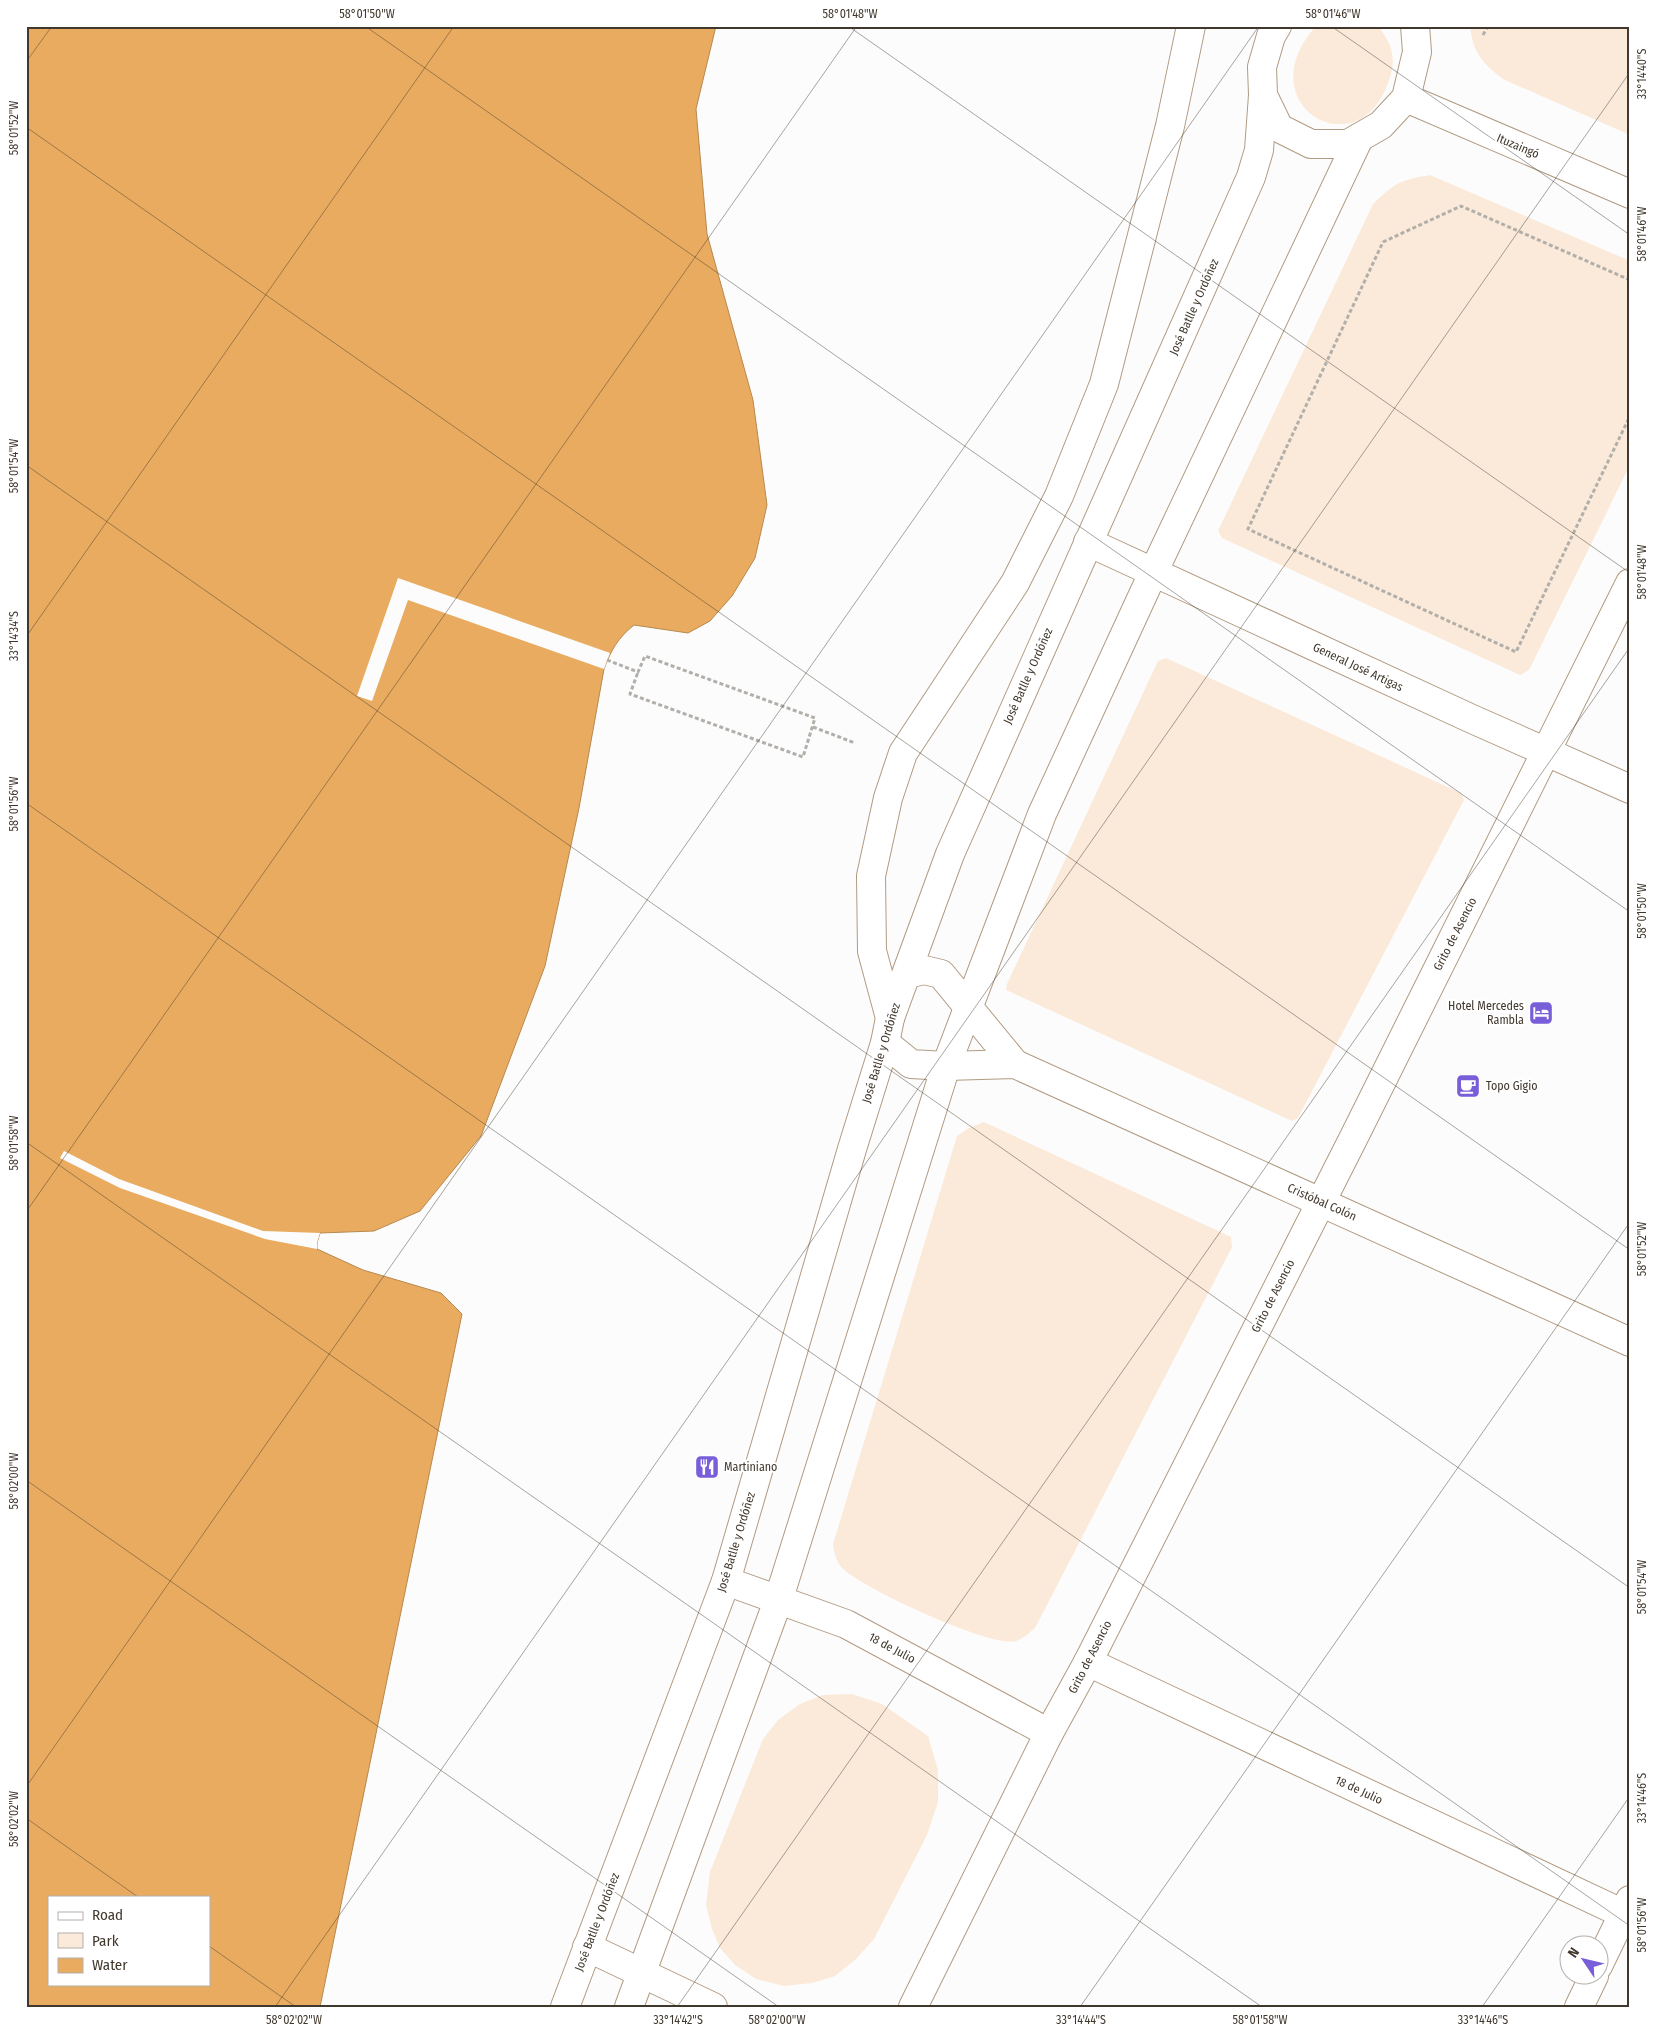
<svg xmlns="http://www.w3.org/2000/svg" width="1656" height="2033" font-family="'Fira Sans Condensed',sans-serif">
  <rect width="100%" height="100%" fill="#fcfcfc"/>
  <g fill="#fbead9">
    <path d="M1316,26H1378C1393,45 1397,60 1388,83C1357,170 1246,104 1316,26Z"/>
    <path d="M1470,26H1630V135L1503,79C1482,63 1473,53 1470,26Z"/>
    <path d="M1430,175L1630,261V465L1529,670L1520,675L1222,538L1218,531L1373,204C1394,183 1401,180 1430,175Z"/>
    <polygon points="1166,658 1461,793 1464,800 1298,1118 1292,1121 1006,990 1007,984 1158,661"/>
    <path d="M984,1122L1231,1237L1232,1247L1035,1628C1029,1633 1023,1639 1016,1641C990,1648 862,1588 842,1568C836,1561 834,1552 833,1544L957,1136L969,1128Z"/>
    <polygon points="852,1694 882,1704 928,1736 938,1770 938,1802 927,1835 874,1939 856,1959 835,1976 812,1983 784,1986 756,1979 735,1965 720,1948 712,1929 706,1905 710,1872 763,1739 778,1720 800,1704 823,1695"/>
  </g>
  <path fill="#e9ab5f" stroke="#b78850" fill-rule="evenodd" d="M26,26H716L696,109L707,234L753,400L767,505L755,558L732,596L710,621L688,633L634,625C618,638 611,650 604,669L579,808L545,966L481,1136L420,1211L374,1231L320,1233L317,1243V1249L363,1270L441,1293L462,1314L320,2007H26ZM49,1897H209V1984H49Z"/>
  <g fill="#fcfcfc">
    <polygon points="398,578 610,653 604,669 408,600 372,701 357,696"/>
    <polygon points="64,1151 119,1179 263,1231 320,1233 317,1243 317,1249 265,1239 120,1188 60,1158"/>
  </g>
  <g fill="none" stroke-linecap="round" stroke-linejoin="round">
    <defs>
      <g id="street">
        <polyline points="1406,98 1630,194"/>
        <polyline points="1088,542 1472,719 1630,789"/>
        <polyline points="907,974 924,970 941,974 1015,1064"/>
        <polyline points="885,1043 911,1064 946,1066 1015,1064 1630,1342"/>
        <polyline points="726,1581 846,1624 1049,1733"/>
        <polyline points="1088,1662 1630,1917"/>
        <polyline points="587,1947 713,2007"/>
        <polyline points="1598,1966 1630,1900"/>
        <polyline points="1579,2007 1594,1976"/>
      </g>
      <g id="secondary">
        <polyline points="1277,26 1271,36 1262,67 1263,95 1279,128 1311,144 1348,144 1381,125 1406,98 1417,52 1415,26"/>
        <polyline points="890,1018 872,951 871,876 888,798 903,753 1015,583 1059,496 1104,384 1170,126 1191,26"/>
        <polyline points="565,2007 726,1581 852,1149 885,1043 890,1018 950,854 1251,177 1259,150 1263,95"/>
        <polyline points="629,2007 779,1598 946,1066 1042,814 1153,573 1359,138"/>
        <polyline points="913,2007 1049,1733 1088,1662 1355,1135 1630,583"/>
      </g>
    </defs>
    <use href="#street" stroke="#b19b83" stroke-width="30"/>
    <use href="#secondary" stroke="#b19b83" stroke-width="30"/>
    <g stroke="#b2afaa" stroke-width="3" stroke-dasharray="4 2.5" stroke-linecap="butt">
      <polyline points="1483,35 1488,26"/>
      <polyline points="1630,280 1461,206 1383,242 1248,529 1516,652 1630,416"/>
      <polyline points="607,660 638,672 645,656 815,718 803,757 630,694 638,672"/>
      <polyline points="813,727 855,743"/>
    </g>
    <use href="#street" stroke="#fff" stroke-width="28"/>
    <use href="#secondary" stroke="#fff" stroke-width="28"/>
  </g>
  <path fill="none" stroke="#41382d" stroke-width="1" stroke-opacity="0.45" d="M365,26L1630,912M848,26L1630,573M1331,26L1630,235M26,62L52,26M26,127L1630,1250M26,465L1630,1588M26,637L454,26M26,803L1630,1926M26,1142L1262,2007M26,1212L857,26M26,1480L779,2007M26,1787L1259,26M26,1818L138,1897M209,1946L296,2007M275,2007L1630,72M677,2007L1630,647M1080,2007L1630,1222M1482,2007L1630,1796"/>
  <defs>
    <symbol id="hotel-square" viewBox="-11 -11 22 22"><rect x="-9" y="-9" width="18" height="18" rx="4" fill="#785ed9" stroke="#fff"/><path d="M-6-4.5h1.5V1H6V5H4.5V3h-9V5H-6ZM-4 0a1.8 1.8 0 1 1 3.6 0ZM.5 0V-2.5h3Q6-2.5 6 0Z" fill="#fff"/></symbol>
    <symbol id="cafe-square" viewBox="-11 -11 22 22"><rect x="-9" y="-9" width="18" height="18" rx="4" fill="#785ed9" stroke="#fff"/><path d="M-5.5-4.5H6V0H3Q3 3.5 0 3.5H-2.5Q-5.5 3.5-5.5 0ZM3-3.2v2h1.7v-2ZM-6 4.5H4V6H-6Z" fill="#fff"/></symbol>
    <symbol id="restaurant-square" viewBox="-11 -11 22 22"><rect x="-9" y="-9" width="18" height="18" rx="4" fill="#785ed9" stroke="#fff"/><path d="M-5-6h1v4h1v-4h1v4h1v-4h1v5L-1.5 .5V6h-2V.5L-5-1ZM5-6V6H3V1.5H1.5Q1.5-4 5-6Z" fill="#fff"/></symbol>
  </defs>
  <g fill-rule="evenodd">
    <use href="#hotel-square" x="1527" y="999" width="28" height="28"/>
    <use href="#cafe-square" x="1454" y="1072" width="28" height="28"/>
    <use href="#restaurant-square" x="693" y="1453" width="28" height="28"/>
  </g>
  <g text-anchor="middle" stroke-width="4" stroke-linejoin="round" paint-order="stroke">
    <g font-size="12" fill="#41382d" stroke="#fff">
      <text transform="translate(1518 146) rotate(23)" y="4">Ituzaingó</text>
      <text transform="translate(1194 307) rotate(-66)" y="4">José Batlle y Ordóñez</text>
      <text transform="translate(1358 667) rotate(25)" y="4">General José Artigas</text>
      <text transform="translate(1028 676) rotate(-66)" y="4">José Batlle y Ordóñez</text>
      <text transform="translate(1455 934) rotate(-63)" y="4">Grito de Asencio</text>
      <text transform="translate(881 1053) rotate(-73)" y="4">José Batlle y Ordóñez</text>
      <text transform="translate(1322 1202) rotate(24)" y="4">Cristóbal Colón</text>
      <text transform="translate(1273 1296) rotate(-63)" y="4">Grito de Asencio</text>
      <text transform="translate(736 1542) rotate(-73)" y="4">José Batlle y Ordóñez</text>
      <text transform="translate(892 1648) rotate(28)" y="4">18 de Julio</text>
      <text transform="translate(1090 1657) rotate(-63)" y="4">Grito de Asencio</text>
      <text transform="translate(1359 1790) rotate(25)" y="4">18 de Julio</text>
      <text transform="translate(597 1922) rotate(-69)" y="4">José Batlle y Ordóñez</text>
    </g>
    <g font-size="12" fill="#41382d" stroke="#fff" text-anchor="start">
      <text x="1524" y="1010" text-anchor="end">Hotel Mercedes<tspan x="1524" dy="14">Rambla</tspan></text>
      <text x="1486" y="1090">Topo Gigio</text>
      <text x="724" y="1471">Martiniano</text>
    </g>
  </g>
  <rect width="1656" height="2033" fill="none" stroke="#ffffff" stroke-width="55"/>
  <rect x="48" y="1896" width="162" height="90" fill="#ffffff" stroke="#b3afab"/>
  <rect x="58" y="1912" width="25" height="8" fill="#ffffff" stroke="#b3afab"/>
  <text x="92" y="1920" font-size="15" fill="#41382d">Road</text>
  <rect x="58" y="1933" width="25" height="15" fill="#fbead9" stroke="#b3afab"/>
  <text x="92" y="1946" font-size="15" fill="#41382d">Park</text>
  <rect x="58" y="1958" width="25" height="15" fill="#e9ab5f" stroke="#b3afab"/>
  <text x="92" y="1970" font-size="15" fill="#41382d">Water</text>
  <g transform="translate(1584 1960) rotate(305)"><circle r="24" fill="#ffffff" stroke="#b3afab"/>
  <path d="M0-4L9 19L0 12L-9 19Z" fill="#785ed9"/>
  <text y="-8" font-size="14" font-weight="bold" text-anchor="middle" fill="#41382d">N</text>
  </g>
  <rect x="28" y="28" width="1600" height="1978" fill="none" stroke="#41382d" stroke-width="2"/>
  <g font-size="12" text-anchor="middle" fill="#41382d">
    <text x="367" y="18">58°01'50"W</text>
    <text x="850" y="18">58°01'48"W</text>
    <text x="1333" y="18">58°01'46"W</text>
    <text transform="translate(1642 74) rotate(-90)" y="4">33°14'40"S</text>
    <text transform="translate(14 128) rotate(-90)" y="4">58°01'52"W</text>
    <text transform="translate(1642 234) rotate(-90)" y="4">58°01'46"W</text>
    <text transform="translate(14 466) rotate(-90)" y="4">58°01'54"W</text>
    <text transform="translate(1642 572) rotate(-90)" y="4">58°01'48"W</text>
    <text transform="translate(14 636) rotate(-90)" y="4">33°14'34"S</text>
    <text transform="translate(14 804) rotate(-90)" y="4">58°01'56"W</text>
    <text transform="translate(1642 911) rotate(-90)" y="4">58°01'50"W</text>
    <text transform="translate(14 1143) rotate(-90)" y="4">58°01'58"W</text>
    <text transform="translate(1642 1249) rotate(-90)" y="4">58°01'52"W</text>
    <text transform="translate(14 1481) rotate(-90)" y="4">58°02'00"W</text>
    <text transform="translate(1642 1587) rotate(-90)" y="4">58°01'54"W</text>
    <text transform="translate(1642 1798) rotate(-90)" y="4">33°14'46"S</text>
    <text transform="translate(14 1819) rotate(-90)" y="4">58°02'02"W</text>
    <text transform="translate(1642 1925) rotate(-90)" y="4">58°01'56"W</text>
    <text x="294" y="2024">58°02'02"W</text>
    <text x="678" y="2024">33°14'42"S</text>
    <text x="777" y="2024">58°02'00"W</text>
    <text x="1081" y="2024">33°14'44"S</text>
    <text x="1260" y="2024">58°01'58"W</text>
    <text x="1483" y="2024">33°14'46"S</text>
  </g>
</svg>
